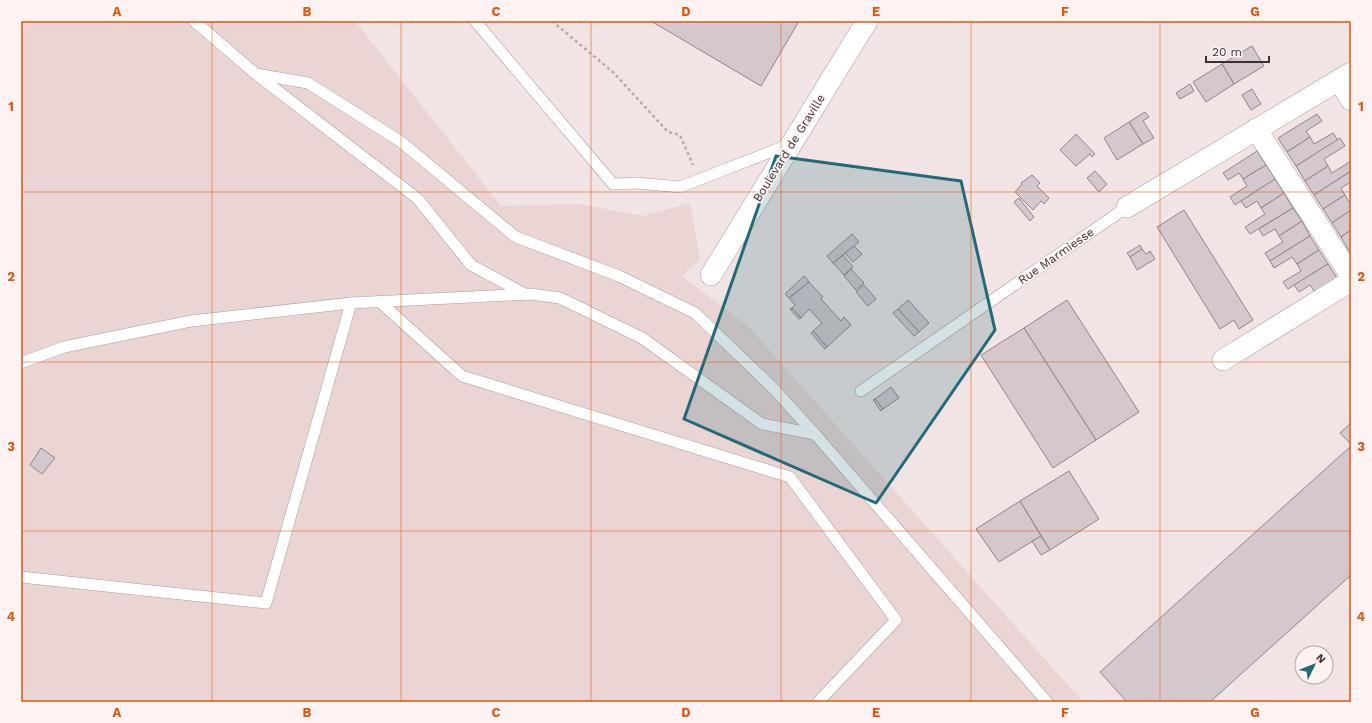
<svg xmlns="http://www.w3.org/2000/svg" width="1372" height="723" font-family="'Work Sans',sans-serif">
  <rect width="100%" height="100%" fill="#f2e4e4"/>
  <polygon fill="#ebd5d4" points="21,21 355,21 501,206 580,204 643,216 690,203 700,259 682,276 748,326 1083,702 21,702"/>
  <g fill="#d4c8ce" stroke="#90858a">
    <polygon points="651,21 799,21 761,86"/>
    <polygon points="1252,46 1264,66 1234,84 1222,64"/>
    <polygon points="1222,64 1234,84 1206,102 1193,82"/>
    <polygon points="1190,84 1194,91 1180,99 1176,93"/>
    <polygon points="1252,89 1261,104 1251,110 1242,95"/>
    <polygon points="1145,112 1149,117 1143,121 1154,138 1143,144 1129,122"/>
    <polygon points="1317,114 1322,121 1306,131 1310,137 1287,152 1278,138"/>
    <polygon points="1129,122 1143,144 1117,160 1104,138"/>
    <polygon points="1333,133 1338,140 1296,166 1287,152 1310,137 1314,144"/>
    <polygon points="1076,134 1095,154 1092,157 1090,154 1076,166 1060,150"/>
    <polygon points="1340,138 1345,146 1324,159 1328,166 1305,181 1296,166"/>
    <polygon points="1257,151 1266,165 1243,179 1239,173 1228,180 1223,173"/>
    <polygon points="1351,161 1351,171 1314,195 1305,181 1328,166 1332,173"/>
    <polygon points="1266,165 1275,179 1235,205 1230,197 1247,186 1243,179"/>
    <polygon points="1095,171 1107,184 1099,192 1087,178"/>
    <polygon points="1351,171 1351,182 1341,188 1345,195 1323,209 1314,195"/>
    <polygon points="1032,175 1040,183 1037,186 1049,198 1044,204 1041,201 1033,210 1015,192 1022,184 1021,183"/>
    <polygon points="1275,179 1284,193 1261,208 1257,201 1246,208 1241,201"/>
    <polygon points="1284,193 1293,208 1250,234 1245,227 1265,214 1261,208"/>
    <polygon points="1345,195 1349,202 1351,201 1351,210 1332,223 1323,209"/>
    <polygon points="1019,198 1034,217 1030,221 1014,202"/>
    <polygon points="1293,208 1302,221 1279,236 1275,229 1263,236 1259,229"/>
    <polygon points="1184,210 1253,320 1239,329 1234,320 1220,329 1157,227"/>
    <polygon points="1351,210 1351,230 1341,237 1332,223"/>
    <polygon points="1302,221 1310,236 1270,261 1265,253 1283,242 1279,236"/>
    <polygon points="1351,230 1351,250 1349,251 1341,237"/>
    <polygon points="852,234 859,242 833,263 827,256"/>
    <polygon points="1310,236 1319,250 1297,264 1292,257 1274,268 1270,261"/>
    <polygon points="1140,245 1142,249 1130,257 1127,253"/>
    <polygon points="854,246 862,254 853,262 845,253"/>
    <polygon points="1142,249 1146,254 1150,251 1155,259 1137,270 1130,257"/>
    <polygon points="1319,250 1328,264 1288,289 1283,282 1301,271 1297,264"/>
    <polygon points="843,255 853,267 844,275 833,263"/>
    <polygon points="1328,264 1337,278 1315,292 1310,285 1299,292 1294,285"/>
    <polygon points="851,269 864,283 856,290 844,276"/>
    <polygon points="804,276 809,282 789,298 785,294"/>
    <polygon points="809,282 823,297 821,299 841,321 844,317 851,325 827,347 813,331 822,323 809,309 801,318 792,308 795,305 789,298"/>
    <polygon points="864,285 876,299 868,306 856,292"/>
    <polygon points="908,300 929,323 919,332 898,309"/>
    <polygon points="1067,300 1139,412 1096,440 1024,328"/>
    <polygon points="792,308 801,318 799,319 790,309"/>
    <polygon points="898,309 919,332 914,336 893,313"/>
    <polygon points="1024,328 1096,440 1053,468 981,355"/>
    <polygon points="813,331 827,347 825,349 811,333"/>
    <polygon points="891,387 899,398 883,409 875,399"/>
    <polygon points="875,399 883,409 881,411 873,400"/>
    <polygon points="1351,423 1351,444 1340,433"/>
    <polygon points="1351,446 1351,575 1210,702 1127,702 1100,672"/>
    <polygon points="41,448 55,458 42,474 30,465"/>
    <polygon points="1069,471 1099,519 1050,550 1020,501"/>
    <polygon points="1020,501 1041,536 999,562 976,529"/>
    <polygon points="1041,536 1050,550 1041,555 1032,541"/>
  </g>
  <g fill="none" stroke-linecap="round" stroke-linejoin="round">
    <defs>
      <g id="lane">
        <polyline points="194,21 256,74 418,199 471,265 525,294"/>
        <polyline points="475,21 613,184 637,183 680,187 788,145"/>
        <polyline points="256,74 308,83 400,141 516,237 619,276 695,313 774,389 815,434"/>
        <polyline points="380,302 462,376 790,477 896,620 818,702"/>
        <polyline points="21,363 64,347 191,321 351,303"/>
        <polyline points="861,391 1127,207"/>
        <polyline points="21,577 266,603 351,303 531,294 560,298 642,338 762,424 815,434 1047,702"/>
      </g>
      <g id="street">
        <polyline points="1339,80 1351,100"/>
        <polyline points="1256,129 1351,276"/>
        <polyline points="1127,207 1351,73"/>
        <polyline points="711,275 867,21"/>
        <polyline points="1223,360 1351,281"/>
      </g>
    </defs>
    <use href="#lane" stroke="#a99c9c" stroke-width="12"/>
    <use href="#street" stroke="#a99c9c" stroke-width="22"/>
    <polyline stroke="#b6abab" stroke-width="2.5" stroke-dasharray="3 3" stroke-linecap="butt" points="552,21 614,73 668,132 680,135 693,165"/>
    <use href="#lane" stroke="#fff" stroke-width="11"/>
    <use href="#street" stroke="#fff" stroke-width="21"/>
  </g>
  <path fill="#236a78" fill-opacity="0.2" stroke="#236a78" stroke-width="3" stroke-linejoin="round" d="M776,156L961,181L995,330L876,503L684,419Z"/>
  <path fill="none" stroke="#df570e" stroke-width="1" stroke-opacity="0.55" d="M212,21V702M401,21V702M591,21V702M781,21V702M971,21V702M1160,21V702M21,192H1351M21,362H1351M21,531H1351"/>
  <g text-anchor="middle" stroke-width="3.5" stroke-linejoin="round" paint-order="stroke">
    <g font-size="12" fill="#383333" stroke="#fef2f2">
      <text transform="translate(789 148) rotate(-58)" y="4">Boulevard de Graville</text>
      <text transform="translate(1056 256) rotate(-35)" y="4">Rue Marmiesse</text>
    </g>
  </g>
  <rect width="1372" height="723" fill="none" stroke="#fef2f2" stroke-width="44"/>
  <g transform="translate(1314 665) rotate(47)"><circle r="19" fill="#fef2f2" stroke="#afa6a6"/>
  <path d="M0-3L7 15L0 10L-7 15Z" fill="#236a78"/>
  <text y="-6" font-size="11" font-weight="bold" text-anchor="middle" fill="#383333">N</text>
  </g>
  <path d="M1206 56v6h63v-6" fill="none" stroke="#383333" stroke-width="2"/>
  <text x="1212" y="56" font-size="12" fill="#383333" stroke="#fef2f2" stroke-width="3" paint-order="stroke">20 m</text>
  <rect x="22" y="22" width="1328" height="679" fill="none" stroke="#df570e" stroke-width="1.5"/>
  <g font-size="13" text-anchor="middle" font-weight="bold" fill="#df570e">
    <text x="117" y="16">A</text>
    <text x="307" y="16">B</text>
    <text x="496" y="16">C</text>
    <text x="686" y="16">D</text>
    <text x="876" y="16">E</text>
    <text x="1065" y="16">F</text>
    <text x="1255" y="16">G</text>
    <text x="11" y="111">1</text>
    <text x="1361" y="111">1</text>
    <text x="11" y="281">2</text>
    <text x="1361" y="281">2</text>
    <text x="11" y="451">3</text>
    <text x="1361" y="451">3</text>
    <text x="11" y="621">4</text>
    <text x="1361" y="621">4</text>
    <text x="117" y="717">A</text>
    <text x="307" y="717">B</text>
    <text x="496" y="717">C</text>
    <text x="686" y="717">D</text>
    <text x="876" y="717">E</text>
    <text x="1065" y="717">F</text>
    <text x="1255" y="717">G</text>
  </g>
</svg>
